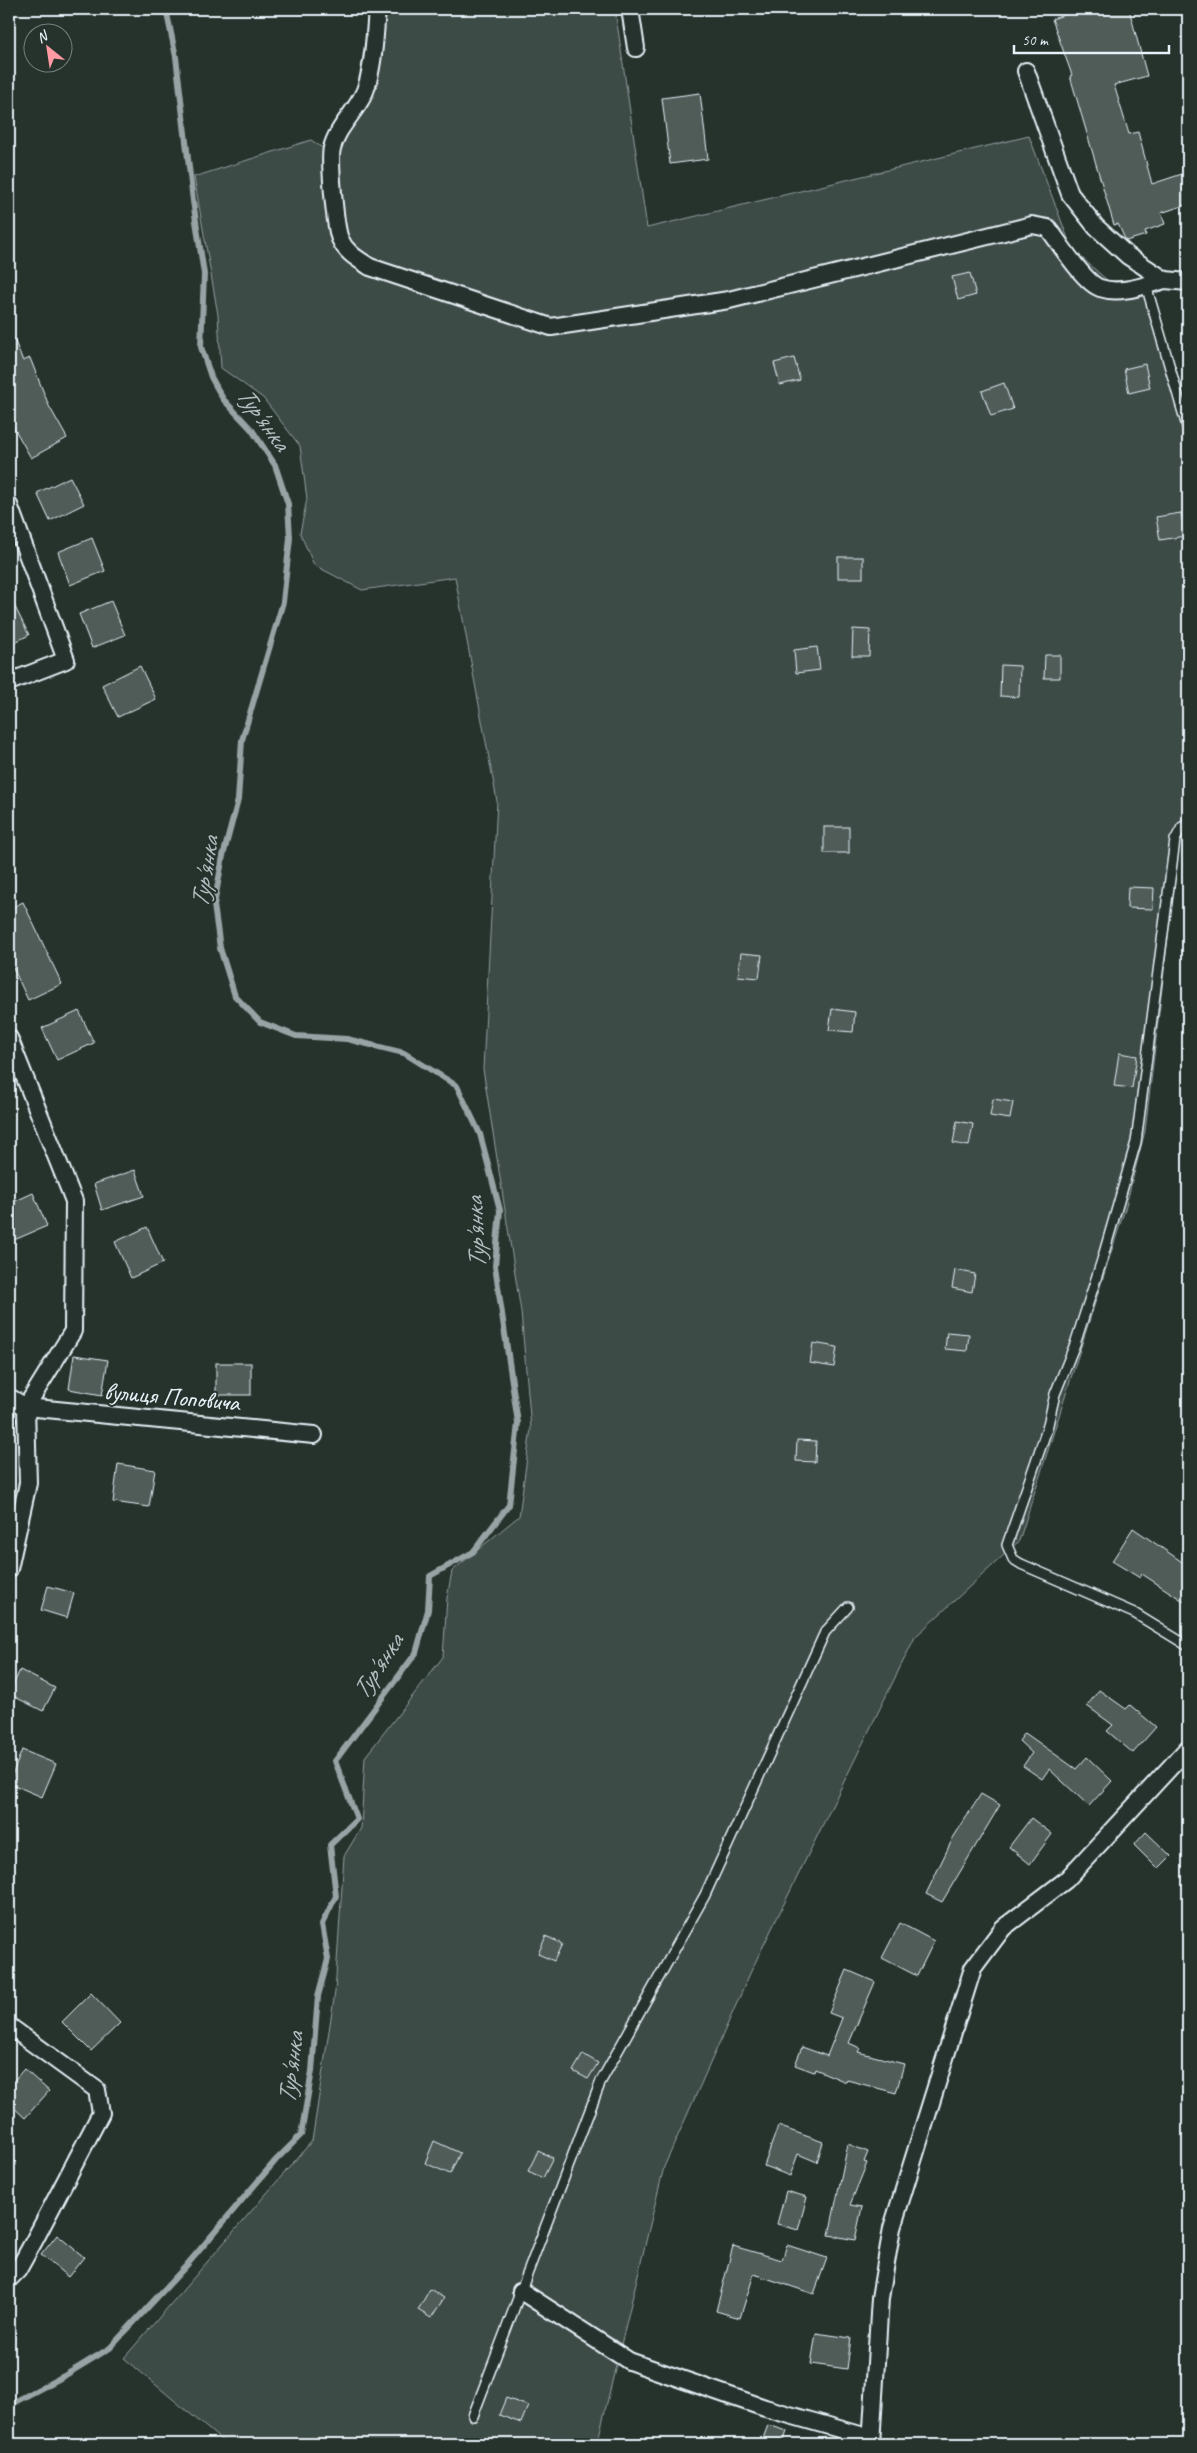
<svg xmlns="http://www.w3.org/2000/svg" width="1197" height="2453" font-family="Caveat,sans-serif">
  <rect width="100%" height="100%" fill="#26332d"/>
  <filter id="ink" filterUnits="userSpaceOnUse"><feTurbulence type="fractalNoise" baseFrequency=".02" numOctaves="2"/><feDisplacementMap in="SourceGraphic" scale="10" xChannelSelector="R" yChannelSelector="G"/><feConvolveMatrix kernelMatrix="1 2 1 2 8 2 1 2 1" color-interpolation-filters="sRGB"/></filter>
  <g filter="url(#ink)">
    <polygon fill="#3e4b47" stroke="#939ea0" points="386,9 615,9 647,228 1029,136 1072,249 1108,281 1150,279 1188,428 1188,826 1180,837 1145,1131 1125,1209 1019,1541 915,1637 752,1969 664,2167 597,2444 226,2444 124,2358 312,2141 335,1992 344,1856 361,1828 365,1757 443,1657 447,1598 452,1571 519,1516 531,1428 521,1312 483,1069 497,801 455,577 362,590 314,565 300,533 307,499 300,446 263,398 221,368 218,315 194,177 311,140 324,149 365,99"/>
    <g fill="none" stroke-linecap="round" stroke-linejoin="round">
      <polyline stroke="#98a3a5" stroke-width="6" points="9,2405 64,2376 110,2348 186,2266 276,2160 301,2135 312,2071 318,1996 328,1959 322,1924 336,1896 330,1845 357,1819 335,1761 416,1653 428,1610 430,1576 473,1552 509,1505 518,1423 495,1266 500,1210 480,1134 457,1086 404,1053 347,1039 296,1036 260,1022 235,996 220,948 214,905 223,856 238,800 242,740 283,602 290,538 288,504 275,465 252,430 223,399 211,377 201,347 204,274 193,201 176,57 166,9"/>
    </g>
    <g fill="#505c59" stroke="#e8f1f8">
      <polygon points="1081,9 1129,9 1147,76 1114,85 1129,134 1138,132 1152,184 1188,172 1188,204 1161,213 1165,224 1145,231 1146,235 1126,241 1118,224 1114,225 1070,76 1072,75 1052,19"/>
      <polygon points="700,93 708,159 670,164 662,98"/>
      <polygon points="970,273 976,295 958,300 952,277"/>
      <polygon points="9,327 23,361 30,358 49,406 67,438 31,458 9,419"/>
      <polygon points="794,358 800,380 780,385 774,363"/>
      <polygon points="1145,364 1150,388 1129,393 1124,369"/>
      <polygon points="1004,383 1013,409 991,416 982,391"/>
      <polygon points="70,477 84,504 50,521 37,493"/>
      <polygon points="1181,513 1185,536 1160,540 1156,517"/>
      <polygon points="92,538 105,571 70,585 58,552"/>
      <rect x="838" y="557" width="25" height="21"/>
      <polygon points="9,595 29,635 9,645"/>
      <polygon points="111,601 125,635 92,648 79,614"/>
      <polygon points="853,629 870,630 869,656 852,656"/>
      <polygon points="817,647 820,670 796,673 794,650"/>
      <polygon points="1045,655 1060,655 1060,678 1044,678"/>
      <polygon points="1001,665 1020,666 1019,697 1000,696"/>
      <polygon points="140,666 156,699 118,717 102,685"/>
      <rect x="824" y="827" width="25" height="26"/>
      <polygon points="1128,887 1154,888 1153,909 1127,908"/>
      <polygon points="23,902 62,984 28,1000 9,959 9,909"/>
      <polygon points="741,953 762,955 759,978 738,976"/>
      <polygon points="832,1009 855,1012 853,1032 829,1030"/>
      <polygon points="79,1011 94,1043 57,1060 42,1028"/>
      <polygon points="1119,1053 1137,1056 1132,1088 1114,1086"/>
      <polygon points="993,1099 1013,1102 1010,1119 990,1116"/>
      <polygon points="957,1121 973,1124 969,1146 953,1143"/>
      <polygon points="135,1170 144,1196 102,1210 94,1184"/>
      <polygon points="33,1193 47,1226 9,1242 9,1204"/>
      <polygon points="147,1227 163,1263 131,1278 115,1242"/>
      <polygon points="955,1270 975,1274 972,1292 952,1288"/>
      <polygon points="947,1332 969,1334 967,1351 945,1349"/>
      <polygon points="813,1343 837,1347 834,1367 810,1363"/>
      <polygon points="74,1355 108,1360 102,1395 69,1389"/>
      <rect x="216" y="1363" width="35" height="32"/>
      <polygon points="797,1440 816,1441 815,1462 796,1461"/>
      <polygon points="118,1464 155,1470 149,1507 113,1502"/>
      <polygon points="1133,1528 1188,1566 1188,1604 1142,1574 1140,1578 1112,1561"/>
      <polygon points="48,1586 74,1593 67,1618 41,1610"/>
      <polygon points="20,1670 55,1688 43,1711 9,1694"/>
      <polygon points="1099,1690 1126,1709 1130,1705 1156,1727 1133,1753 1107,1731 1113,1725 1087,1706"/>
      <polygon points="1025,1733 1076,1769 1087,1757 1112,1781 1089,1806 1049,1769 1042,1779 1023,1766 1032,1753 1019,1741"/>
      <polygon points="22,1750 56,1764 42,1797 9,1783"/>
      <polygon points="981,1794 1000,1805 942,1902 926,1894 953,1838"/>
      <polygon points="1031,1818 1052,1834 1030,1864 1009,1847"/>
      <polygon points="1146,1832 1171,1856 1158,1869 1134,1845"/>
      <polygon points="900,1923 934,1941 917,1976 882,1958"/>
      <polygon points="546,1936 562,1944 554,1961 538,1954"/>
      <polygon points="847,1970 875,1982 849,2043 860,2048 858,2052 904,2064 896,2093 847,2080 846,2082 815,2069 814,2072 795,2065 802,2047 827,2056 842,2018 829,2013"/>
      <polygon points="91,1993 120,2023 91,2051 62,2022"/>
      <polygon points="583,2054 598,2063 588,2079 573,2071"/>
      <polygon points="24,2069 49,2091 25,2118 9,2103 9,2086"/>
      <polygon points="778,2126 823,2142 817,2162 798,2154 790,2176 764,2166"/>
      <polygon points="434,2141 460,2153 450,2174 425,2163"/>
      <polygon points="848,2144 868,2152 864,2162 867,2163 850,2205 862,2207 855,2240 829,2235"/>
      <polygon points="538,2151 553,2158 543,2178 528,2171"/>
      <polygon points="786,2191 807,2197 798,2230 777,2224"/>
      <polygon points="57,2235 84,2257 68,2277 41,2255"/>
      <polygon points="787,2245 827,2258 814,2294 754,2274 740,2318 716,2311 733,2246 782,2260"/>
      <polygon points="430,2289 444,2298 431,2318 418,2310"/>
      <polygon points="816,2333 851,2338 847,2369 811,2364"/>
      <polygon points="506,2398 528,2406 521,2423 499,2415"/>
      <polygon points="768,2425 787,2431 783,2444 761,2444"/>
    </g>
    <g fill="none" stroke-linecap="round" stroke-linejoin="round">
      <defs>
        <g id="service">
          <polyline points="1146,285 1188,430"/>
          <polyline points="1188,824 1182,827 1175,840 1136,1142 1102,1260 1075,1344 1055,1394 1047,1429 1007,1545 1013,1559 1021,1564 1134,1613 1188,1646"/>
          <polyline points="473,2416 601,2081 705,1895 825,1632 848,1607"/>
        </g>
        <g id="minor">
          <path d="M377,9C375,34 374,60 367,85C361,108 338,124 332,148C329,160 335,227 340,239C346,253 358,259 370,267L551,327L729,300L1032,225L1048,228C1059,242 1084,283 1100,288C1121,295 1145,285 1165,280"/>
          <polyline points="630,9 636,48"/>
          <polyline points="1026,71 1070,194 1096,227 1128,256 1165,280 1188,282"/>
          <polyline points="9,505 66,660 9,682"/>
          <polyline points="9,1038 74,1201 73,1331 26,1407"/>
          <polyline points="9,1397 26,1407 314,1435"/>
          <polyline points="9,1569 28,1483 26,1407"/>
          <polyline points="9,2026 97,2090 101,2113 34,2241 18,2270 9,2279"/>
          <polyline points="521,2291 629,2361 765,2408 871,2438"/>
          <polyline points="871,2444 880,2298 892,2228 973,1968 1003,1928 1066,1880 1188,1748"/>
        </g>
      </defs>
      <use href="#service" stroke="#e8f1f8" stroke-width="12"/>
      <use href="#minor" stroke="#e8f1f8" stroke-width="20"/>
      <use href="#service" stroke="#26332d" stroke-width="9"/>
      <use href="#minor" stroke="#26332d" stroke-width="16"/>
    </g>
  </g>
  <g text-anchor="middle" stroke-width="4" stroke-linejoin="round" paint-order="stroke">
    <g font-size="25" fill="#e8f1f8" stroke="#26332d">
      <text transform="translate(172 1396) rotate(5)" y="9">вулиця Поповича</text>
    </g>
    <g font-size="26" font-style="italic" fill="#b3bdc0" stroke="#26332d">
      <text transform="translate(264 418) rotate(54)" y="9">Тур'янка</text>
      <text transform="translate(204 872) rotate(-81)" y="9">Тур'янка</text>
      <text transform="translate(475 1233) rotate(-93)" y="9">Тур'янка</text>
      <text transform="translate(377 1666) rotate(-57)" y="9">Тур'янка</text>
      <text transform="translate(290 2068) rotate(-83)" y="9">Тур'янка</text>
    </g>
  </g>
  <rect width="1197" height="2453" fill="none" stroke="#26332d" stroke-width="30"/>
  <rect x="15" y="15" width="1167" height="2423" fill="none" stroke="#e8f1f8" stroke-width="2" filter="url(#ink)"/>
  <g transform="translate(48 48) rotate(330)"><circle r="24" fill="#26332d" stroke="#747f7e"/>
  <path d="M0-4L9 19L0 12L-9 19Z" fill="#ff9aa2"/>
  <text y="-8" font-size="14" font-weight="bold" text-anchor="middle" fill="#e8f1f8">N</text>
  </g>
  <path d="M1014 45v8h155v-8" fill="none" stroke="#e8f1f8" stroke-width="2.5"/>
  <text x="1022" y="45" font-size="15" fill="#e8f1f8" stroke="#26332d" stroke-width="4" paint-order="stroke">50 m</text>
</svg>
